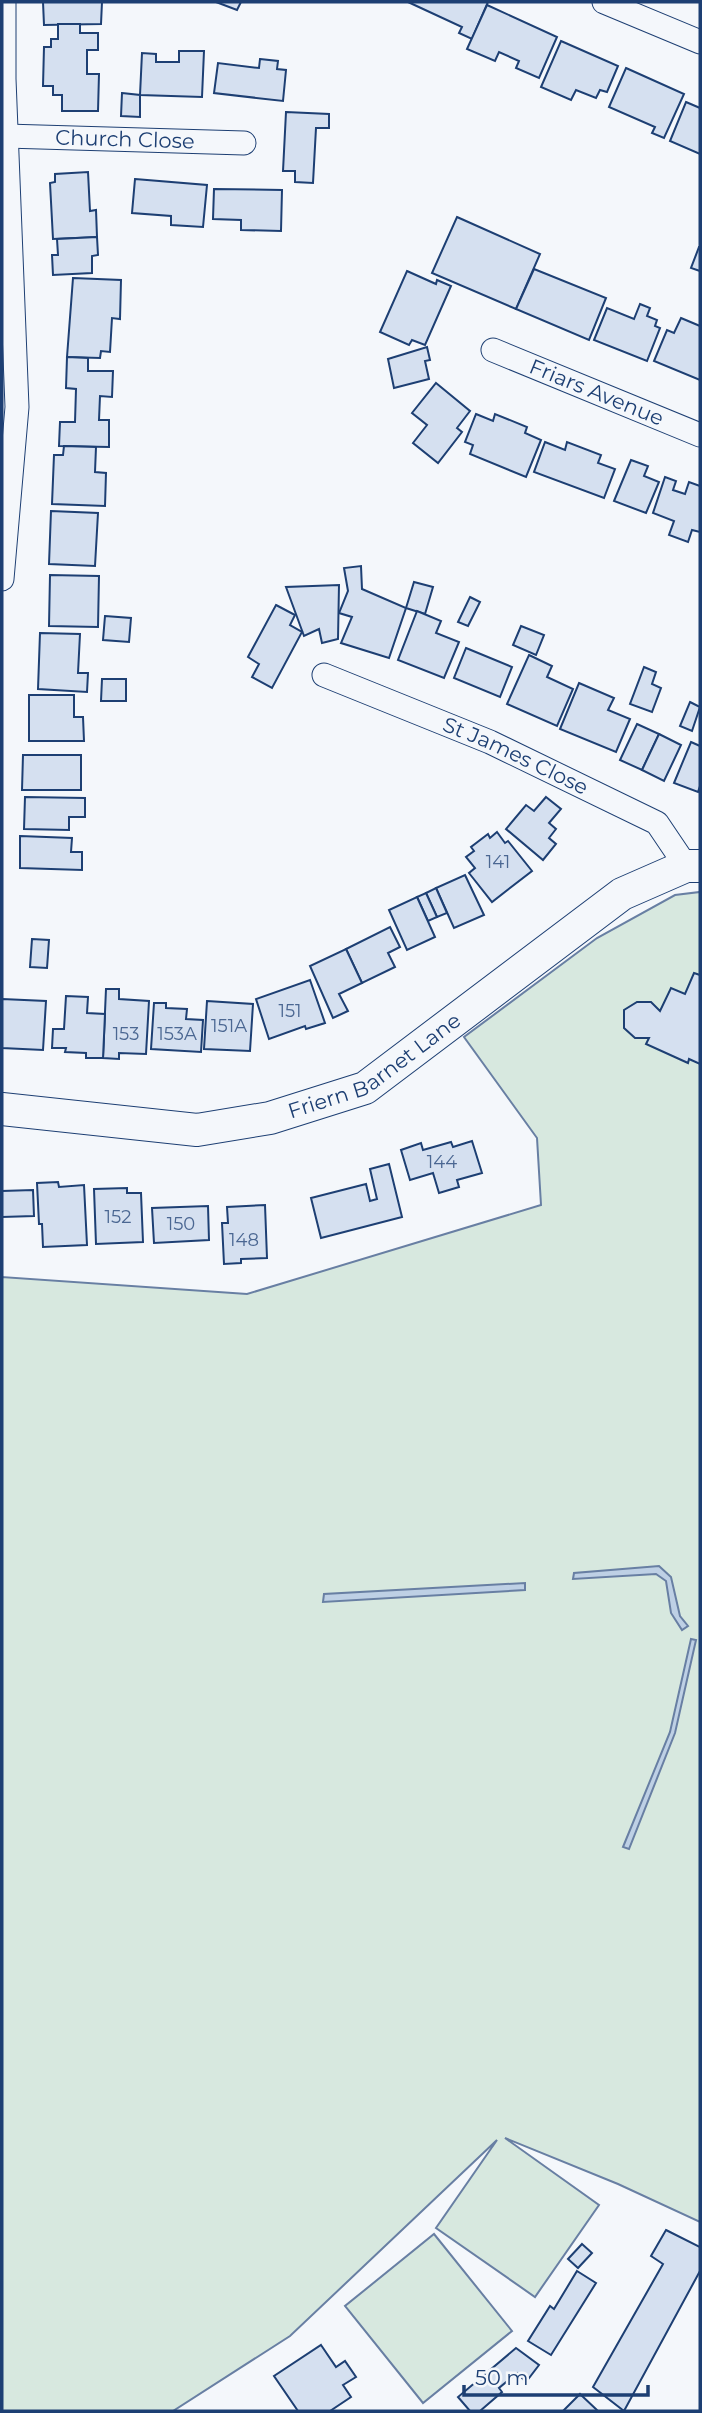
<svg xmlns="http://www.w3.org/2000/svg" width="702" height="2413" font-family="Montserrat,sans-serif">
  <rect width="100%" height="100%" fill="#f4f7fb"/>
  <g fill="#d7e8df" stroke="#687fa3" stroke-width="2">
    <polygon points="700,892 700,2222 618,2184 505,2138 599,2205 535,2297 436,2228 497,2140 290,2336 173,2411 2,2411 2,1277 247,1294 541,1205 537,1138 464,1037 597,938 675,895"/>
    <polygon points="434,2234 512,2331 423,2403 345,2306"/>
  </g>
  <g fill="#bed0e5" stroke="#687fa3" stroke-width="2">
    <polygon points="659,1566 671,1577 680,1616 688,1626 682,1630 671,1613 666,1581 656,1574 573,1579 574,1573"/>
    <polygon points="525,1583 525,1590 323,1602 324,1594"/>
    <polygon points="691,1639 696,1640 675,1733 629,1849 623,1847 670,1732"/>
  </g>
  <g fill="#d5e0f0" stroke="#1d3f73" stroke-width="2">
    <polygon points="43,2 102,2 101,24 44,25"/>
    <polygon points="216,2 241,2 237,10"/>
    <polygon points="408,2 488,2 472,39 459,33 462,27"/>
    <polygon points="487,5 557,37 539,78 516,68 519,61 499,52 495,61 467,49"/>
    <polygon points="58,24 80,24 80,33 98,33 98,50 87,50 87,74 99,74 98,111 62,111 62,95 53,95 53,86 43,86 44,47 51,47 51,39 58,39"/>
    <polygon points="561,41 618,66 607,92 600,90 596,98 576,90 571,100 541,87"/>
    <polygon points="179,51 204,51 202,97 140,95 142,53 156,54 156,62 179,62"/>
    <polygon points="260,59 278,61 277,69 286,70 283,101 214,93 218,63 259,68"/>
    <polygon points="626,68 684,94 664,138 652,133 655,127 609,107"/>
    <polygon points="122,93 140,95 140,117 121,116"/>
    <polygon points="686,102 700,108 700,154 670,141"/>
    <polygon points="286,112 329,114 329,128 316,128 313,183 295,182 295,171 283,171"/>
    <polygon points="88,172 90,211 96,210 97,237 53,239 50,183 55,182 55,174"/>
    <polygon points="135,179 207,185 203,227 171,225 171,216 132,213"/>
    <polygon points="214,189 282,190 281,231 241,230 241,220 213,219"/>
    <polygon points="457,217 540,254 516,309 432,273"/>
    <polygon points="97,237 98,255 92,256 92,273 53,275 52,255 58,255 57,239"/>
    <polygon points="699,247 700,247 700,271 691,268"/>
    <polygon points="534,269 606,298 589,340 516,309"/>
    <polygon points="407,271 436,284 437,280 451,286 425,345 412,340 409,345 380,332"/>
    <polygon points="73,278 121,280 120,319 112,318 110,352 101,351 100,358 67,357"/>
    <polygon points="640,304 650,308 647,316 657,320 655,326 660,328 647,361 594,340 607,308 634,319"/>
    <polygon points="681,318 700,326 700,380 654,361 667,330 674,333"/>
    <polygon points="427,347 430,360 425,361 429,379 394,388 388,359"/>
    <polygon points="67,357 88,358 88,371 113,371 112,397 100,396 99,420 109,420 109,447 59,446 60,422 75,422 76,389 66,388"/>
    <polygon points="436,383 470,411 457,428 462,432 438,463 413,443 427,425 412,413"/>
    <polygon points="476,414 493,421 495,414 527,427 525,433 541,440 526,477 470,454 473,445 465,442"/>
    <polygon points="545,442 565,450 567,442 601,455 598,463 615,469 604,498 534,472"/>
    <polygon points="64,446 96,447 95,472 106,473 105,506 52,504 54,455 63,455"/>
    <polygon points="631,460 648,466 644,476 659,482 646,513 614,501"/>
    <polygon points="665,477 676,481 673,490 685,494 689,482 700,486 700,532 692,530 688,542 669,535 674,521 653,513"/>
    <polygon points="51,511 98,513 95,566 49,564"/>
    <polygon points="361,566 362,589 406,608 389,658 341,643 352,617 339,613 348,591 344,568"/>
    <polygon points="50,575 99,576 98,627 49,626"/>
    <polygon points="414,582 433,587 425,614 406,608"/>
    <polygon points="339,585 338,639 322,643 319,629 304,636 286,587"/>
    <polygon points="470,597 480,602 468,626 458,622"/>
    <polygon points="276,605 295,615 290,625 302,632 272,688 252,677 259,664 248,657"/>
    <polygon points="417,611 441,621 436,633 459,642 444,678 398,660"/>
    <polygon points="105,616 131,618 129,642 103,640"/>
    <polygon points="521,626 544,635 536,655 513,645"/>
    <polygon points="40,633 80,634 78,673 88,673 87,692 38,689"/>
    <polygon points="466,648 512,667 500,697 454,678"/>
    <polygon points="529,655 552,666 547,677 573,689 557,726 507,704"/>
    <polygon points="644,667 656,672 652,684 661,688 652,712 630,704"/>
    <polygon points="102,679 126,679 126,701 101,701"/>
    <polygon points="579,683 614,698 608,710 630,719 616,752 560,729"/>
    <polygon points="29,695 74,695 74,717 83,717 84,741 29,741"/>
    <polygon points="690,702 700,707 692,731 680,726"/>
    <polygon points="637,724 659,734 642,770 620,760"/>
    <polygon points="659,734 681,745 664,781 642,770"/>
    <polygon points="691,742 700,746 700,786 698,792 674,783"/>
    <polygon points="23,755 81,755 81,790 22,790"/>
    <polygon points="25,797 85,798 85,817 69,817 69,830 24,829"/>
    <polygon points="546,797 561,809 549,823 556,829 549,838 556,844 543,860 506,829 526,805 534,811"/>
    <polygon points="497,832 505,843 508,841 532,871 492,902 469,873 475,868 466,857 474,851 471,847 488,834 490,838"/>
    <polygon points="20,836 72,838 71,852 82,852 82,870 20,868"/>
    <polygon points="465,875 484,915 454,928 436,888"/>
    <polygon points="436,888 447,913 437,917 426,893"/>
    <polygon points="426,893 437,917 428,921 417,897"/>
    <polygon points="417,897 435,937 407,950 389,910"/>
    <polygon points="390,927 400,947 388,953 395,967 362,983 346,949"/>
    <polygon points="32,939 49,940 47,968 30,967"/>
    <polygon points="346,949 362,983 339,994 348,1011 333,1018 310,966"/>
    <polygon points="694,973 700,975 700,1064 689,1059 688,1063 646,1044 649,1038 635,1038 624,1028 624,1010 637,1002 651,1002 660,1011 671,988 685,994"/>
    <polygon points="310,980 325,1023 306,1029 305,1026 269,1039 256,999"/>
    <polygon points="106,989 119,989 119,999 149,1001 146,1054 119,1053 119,1059 103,1058"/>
    <polygon points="66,996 88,997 87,1013 105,1014 103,1058 86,1058 86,1053 65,1052 66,1048 52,1048 53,1029 64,1029"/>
    <polygon points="2,999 46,1001 43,1050 2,1048"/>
    <polygon points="207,1001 253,1004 250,1051 204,1049"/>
    <polygon points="154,1003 166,1003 166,1008 187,1009 186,1019 203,1020 201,1052 151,1049"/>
    <polygon points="472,1141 482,1173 457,1180 459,1187 439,1193 433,1173 410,1180 401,1150 421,1143 423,1150 451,1142 453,1147"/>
    <polygon points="389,1164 402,1217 321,1238 311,1198 366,1184 370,1201 377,1199 370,1169"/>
    <polygon points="58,1182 59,1187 84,1185 87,1245 43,1247 42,1224 39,1224 37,1183"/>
    <polygon points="127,1188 127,1193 141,1193 143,1242 96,1244 94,1189"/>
    <polygon points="33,1190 34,1216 2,1217 2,1191"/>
    <polygon points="265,1205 267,1258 241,1259 241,1263 224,1264 222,1223 228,1223 227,1207"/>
    <polygon points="208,1206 209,1240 154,1243 152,1208"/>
    <polygon points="666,2230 700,2247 700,2271 624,2411 593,2387 663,2264 651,2256"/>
    <polygon points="582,2244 592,2253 578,2268 568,2259"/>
    <polygon points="577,2271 596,2283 551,2355 528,2341 550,2306 554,2309"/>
    <polygon points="321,2345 336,2367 345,2361 356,2377 343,2385 351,2397 330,2411 298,2411 274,2376"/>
    <polygon points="516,2348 539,2365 526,2382 517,2373 499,2388 502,2392 480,2411 470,2411 458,2397"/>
    <polygon points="580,2394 598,2411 563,2411"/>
  </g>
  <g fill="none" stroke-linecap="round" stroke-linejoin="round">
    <defs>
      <g id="street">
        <polyline points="604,2 700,42"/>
        <path id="s1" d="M6,136L244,143"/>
        <path id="s2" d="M493,350L700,435"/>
        <polyline points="2,579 17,407 4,79 4,2"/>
        <path id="s3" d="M324,675L490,742L657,823L686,866"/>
      </g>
      <g id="secondary">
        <path id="s4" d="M2,1109L197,1130L270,1118L365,1088L622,894L686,866H700"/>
      </g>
    </defs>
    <use href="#street" stroke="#1d3f73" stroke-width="25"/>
    <use href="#secondary" stroke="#1d3f73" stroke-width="34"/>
    <use href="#street" stroke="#f4f7fb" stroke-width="23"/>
    <use href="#secondary" stroke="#f4f7fb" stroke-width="32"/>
  </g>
  <g text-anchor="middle" stroke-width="5" stroke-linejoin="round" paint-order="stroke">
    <g font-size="18" fill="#4b6792">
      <text x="498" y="868">141</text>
      <text x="290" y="1017">151</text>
      <text x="229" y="1032">151A</text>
      <text x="126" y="1040">153</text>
      <text x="177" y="1040">153A</text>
      <text x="442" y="1168">144</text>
      <text x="118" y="1223">152</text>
      <text x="181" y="1230">150</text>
      <text x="244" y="1246">148</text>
    </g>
    <g font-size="21" fill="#1d3f73" stroke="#f4f7fb">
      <text dy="7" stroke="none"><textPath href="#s1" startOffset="119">Church Close</textPath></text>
      <text dy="7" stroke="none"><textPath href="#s2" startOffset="112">Friars Avenue</textPath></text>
      <text dy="7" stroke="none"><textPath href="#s3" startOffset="208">St James Close</textPath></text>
      <text dy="7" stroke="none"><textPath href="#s4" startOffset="388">Friern Barnet Lane</textPath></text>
    </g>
  </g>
  <rect width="702" height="2413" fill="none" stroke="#1d3f73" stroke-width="7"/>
  <path d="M464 2385v10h184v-10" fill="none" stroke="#1d3f73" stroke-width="3.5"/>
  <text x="475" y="2385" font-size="21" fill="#1d3f73" stroke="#f4f7fb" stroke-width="5" paint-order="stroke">50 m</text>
</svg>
